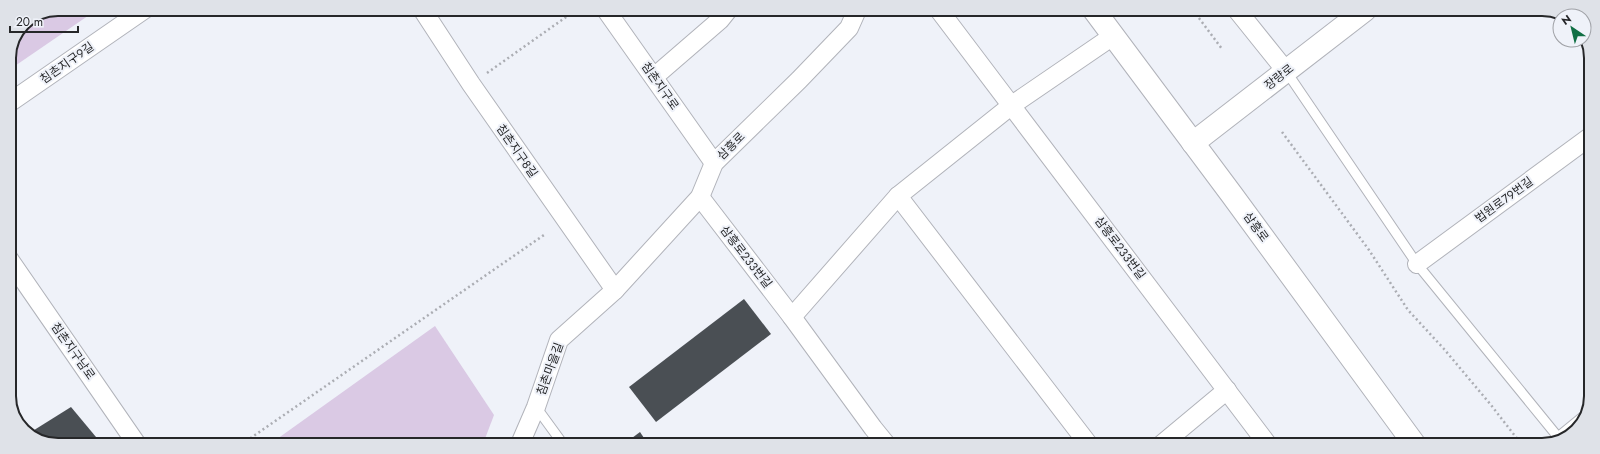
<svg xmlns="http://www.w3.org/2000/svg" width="1600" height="454" font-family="Jost,'Noto Sans KR',sans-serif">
  <rect width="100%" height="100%" fill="#eff2f9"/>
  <g fill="#dac9e4">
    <polygon points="58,9 98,9 9,70 9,58 24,23"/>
    <polygon points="435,326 494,415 483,444 270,444"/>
  </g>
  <g fill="#4a4f54">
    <polygon points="744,299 771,334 656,422 629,387"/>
    <polygon points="71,407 101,443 46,443 34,436 31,432"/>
    <polygon points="640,432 648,444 624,444"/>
  </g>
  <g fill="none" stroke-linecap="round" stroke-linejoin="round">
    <defs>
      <g id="service">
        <polyline points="1286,71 1417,264 1558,437 1585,415"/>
        <polyline points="536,407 563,444"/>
      </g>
      <g id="minor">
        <polyline points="422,9 471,84 615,290"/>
        <polyline points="606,10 714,163"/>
        <polyline points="939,10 1268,445"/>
        <polyline points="1237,10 1286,71"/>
        <polyline points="654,77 720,20 728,10"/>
        <polyline points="9,103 145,9"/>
        <polyline points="898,196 1089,445"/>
        <polyline points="700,197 792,317 873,428 886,444"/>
        <polyline points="9,259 136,443"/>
        <polyline points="1417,264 1591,136"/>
        <polyline points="792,317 898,196 1012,105 1113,36"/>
        <polyline points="520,444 536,407 559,340 615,290 700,197 714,163 799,80 849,28 857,10"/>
        <polyline points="1161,445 1227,390"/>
      </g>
      <g id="secondary">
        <polyline points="1094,10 1232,195 1415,445"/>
        <polyline points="1193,143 1365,10"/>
      </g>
    </defs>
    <use href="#service" stroke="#b1b3ba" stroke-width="11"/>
    <use href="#minor" stroke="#b1b3ba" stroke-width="20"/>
    <use href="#secondary" stroke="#b1b3ba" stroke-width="24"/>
    <g stroke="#abadb3" stroke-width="2.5" stroke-dasharray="2 3" stroke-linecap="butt">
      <polyline points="1193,10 1222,49"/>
      <polyline points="487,73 576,10"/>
      <polyline points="1282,132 1369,250 1408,310 1444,349 1491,405 1522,445"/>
      <polyline points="242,444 544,235"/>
    </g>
    <use href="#service" stroke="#fff" stroke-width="9"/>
    <use href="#minor" stroke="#fff" stroke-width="18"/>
    <use href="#secondary" stroke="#fff" stroke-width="22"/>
  </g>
  <g text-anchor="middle" stroke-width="4" stroke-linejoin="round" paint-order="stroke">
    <g font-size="12" fill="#262729" stroke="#eff2f9">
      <text transform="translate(67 63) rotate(-35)" y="4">침촌지구9길</text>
      <text transform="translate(1279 77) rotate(-38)" y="4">장량로</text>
      <text transform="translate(660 86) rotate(55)" y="4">침촌지구로</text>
      <text transform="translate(731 146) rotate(-45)" y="4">삼흥로</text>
      <text transform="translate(517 151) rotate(55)" y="4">침촌지구8길</text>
      <text transform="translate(1504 200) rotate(-36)" y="4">법원로79번길</text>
      <text transform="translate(1256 227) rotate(54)" y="4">삼흥로</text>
      <text transform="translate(1120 248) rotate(53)" y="4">삼흥로233번길</text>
      <text transform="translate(746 257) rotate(52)" y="4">삼흥로233번길</text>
      <text transform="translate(73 351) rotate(55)" y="4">침촌지구남로</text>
      <text transform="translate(550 369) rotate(-70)" y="4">침촌마을길</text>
    </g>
  </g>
  <path d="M0 0H1600V454H0ZM58 16H1542A42 42 0 0 1 1584 58V396A42 42 0 0 1 1542 438H58A42 42 0 0 1 16 396V58A42 42 0 0 1 58 16Z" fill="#dfe2e8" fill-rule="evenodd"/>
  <path fill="none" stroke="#262729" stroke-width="2" d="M58 16H1542A42 42 0 0 1 1584 58V396A42 42 0 0 1 1542 438H58A42 42 0 0 1 16 396V58A42 42 0 0 1 58 16Z"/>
  <g transform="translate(1572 28) rotate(325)"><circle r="19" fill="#eff2f9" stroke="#9fa1a6"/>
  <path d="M0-3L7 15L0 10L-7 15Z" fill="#106f44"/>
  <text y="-6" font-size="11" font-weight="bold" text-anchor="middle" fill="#262729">N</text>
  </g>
  <path d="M10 26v6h68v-6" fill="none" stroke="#262729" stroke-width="2"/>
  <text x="16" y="26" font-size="12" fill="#262729" stroke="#eff2f9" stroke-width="3" paint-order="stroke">20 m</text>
</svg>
